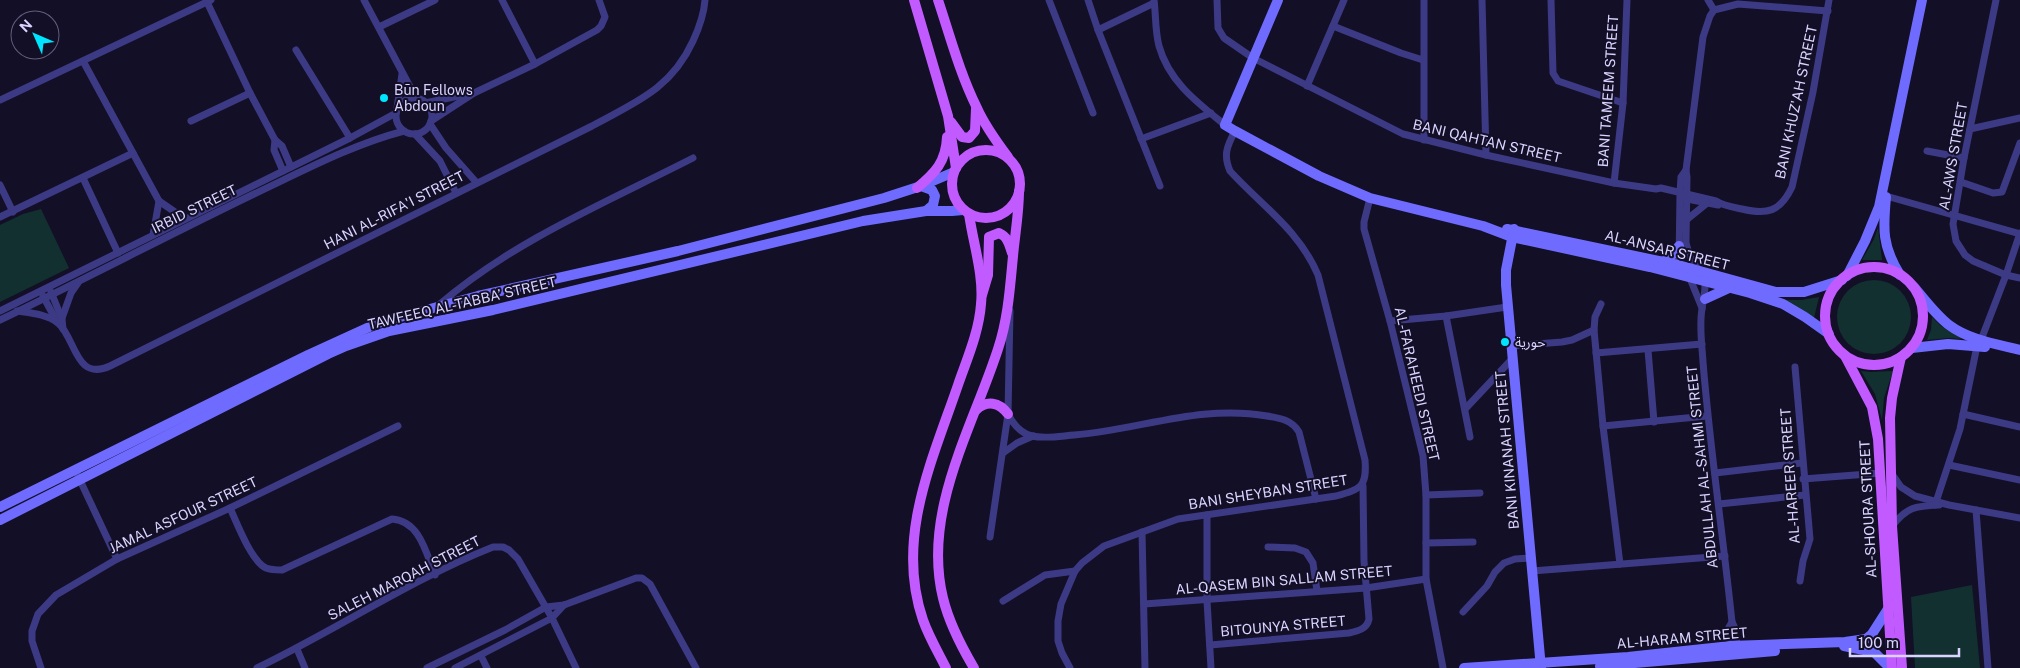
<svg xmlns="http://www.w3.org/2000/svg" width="2020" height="668" font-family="'Public Sans','Noto Sans Arabic',sans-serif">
  <rect width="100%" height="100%" fill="#130f26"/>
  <g fill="#12302f">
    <polygon points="41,209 69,268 0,302 0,225 23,214"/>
    <polygon points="1878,227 1882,260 1862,260 1874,239"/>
    <circle cx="1874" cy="317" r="37"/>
    <polygon points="1819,297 1814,318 1784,300 1801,300"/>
    <polygon points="1932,317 1941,326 1962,339 1948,338 1927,340 1931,330"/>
    <polygon points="1861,371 1871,372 1893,371 1884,398 1882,420 1875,394"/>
    <polygon points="1972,585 1980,668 1915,668 1911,597"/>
  </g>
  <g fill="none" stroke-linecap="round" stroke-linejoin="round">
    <g stroke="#3d3a85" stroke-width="7">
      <polyline points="364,0 416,98"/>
      <polyline points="502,0 535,64"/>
      <polyline points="1049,0 1093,113"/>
      <polyline points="1088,0 1098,30 1160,186"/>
      <path d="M1154,0C1156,15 1155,31 1159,46C1169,82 1198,103 1225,125"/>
      <path d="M1217,0L1218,28L1224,38L1253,58L1403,134L1486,155L1614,183L1656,189L1661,188L1716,201C1724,206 1732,207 1742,209C1767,215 1780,212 1792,187L1813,92L1829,0"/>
      <polyline points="1482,0 1486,155"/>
      <polyline points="1551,0 1553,73 1558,81 1623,103"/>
      <polyline points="1708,0 1714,10"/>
      <polyline points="1996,0 1964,158 1953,224 1956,241 1965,255 1973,261 2006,275 2020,278"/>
      <polyline points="207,2 250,93 275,140 282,146 291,167"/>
      <polyline points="1333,26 1401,53 1423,60"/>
      <polyline points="379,27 435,0"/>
      <polyline points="1098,30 1154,3"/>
      <polyline points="296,50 350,138"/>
      <polyline points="83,61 159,201 185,219"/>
      <polyline points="1307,86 1344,0"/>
      <circle cx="414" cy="116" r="18"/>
      <polyline points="0,100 211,0"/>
      <polyline points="425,103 468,94"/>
      <polyline points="397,108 402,74"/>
      <polyline points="191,121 250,93"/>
      <polyline points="431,121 474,93 535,64 597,30 601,26 605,17 599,0"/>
      <polyline points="430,124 446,148 476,182"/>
      <polyline points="1970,129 2020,118"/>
      <polyline points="415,134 440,161 456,193"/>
      <polyline points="1141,139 1211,113"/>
      <polyline points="275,140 274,150 283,171"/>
      <polyline points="1424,140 1424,0"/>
      <polyline points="1927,151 1964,158"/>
      <polyline points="83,178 118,253"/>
      <polyline points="1961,182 1993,193 2002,192 2020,143"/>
      <polyline points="1614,183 1623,103 1627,0"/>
      <polyline points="0,185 13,212"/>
      <polyline points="1886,196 2020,234"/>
      <polyline points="1370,198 1364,222 1364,229 1390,321 1423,456 1426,495 1426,579 1443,668"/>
      <polyline points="1682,198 1718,205"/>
      <polyline points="0,217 133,153"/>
      <polyline points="1685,221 1706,204"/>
      <polyline points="153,235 159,201"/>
      <polyline points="1679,267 1680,193 1681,177 1686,170"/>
      <polyline points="1699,270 1690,257 1686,243 1687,177 1686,170 1703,37 1710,16 1714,10 1738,4 1828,11"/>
      <polyline points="1689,276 1702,308"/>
      <path d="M1705,279C1706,292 1703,298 1702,309C1699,326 1702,345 1703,362C1710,449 1723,535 1732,622L1734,626L1738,650"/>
      <polyline points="51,292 62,319 63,329"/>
      <polyline points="43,296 57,322"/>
      <path d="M440,304C515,240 607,202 693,158"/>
      <polyline points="1601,304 1595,317 1594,330 1603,426 1620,564"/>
      <polyline points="0,311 350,138 396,113"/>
      <path d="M17,311C31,313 47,314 58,323C76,338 75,382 110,366L592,126C636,102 671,89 693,41C699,28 704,14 705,0"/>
      <polyline points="1446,316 1470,437"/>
      <polyline points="62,318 71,293 78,283"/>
      <path d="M0,320C85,279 169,235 254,194C303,171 351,145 404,131"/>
      <polyline points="1390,321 1446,316 1507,307"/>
      <polyline points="1981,340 2006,275 2020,233"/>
      <polyline points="1512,346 1562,342 1572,340 1594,330"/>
      <polyline points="1648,350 1654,422"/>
      <polyline points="1596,353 1702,344"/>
      <polyline points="1795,367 1810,539 1803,561 1800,581"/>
      <polyline points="1466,408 1513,358"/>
      <path d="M1008,414C1013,424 1020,433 1032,436C1045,439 1061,436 1074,435C1140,430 1199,404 1267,416C1280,418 1292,420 1299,432L1316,499"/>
      <polyline points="1963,414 2020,427"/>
      <polyline points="1603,426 1707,416"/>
      <polyline points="1003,453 1017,443 1033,436"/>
      <polyline points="1949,465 2020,480"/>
      <polyline points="1715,473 1802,463"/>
      <polyline points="1892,474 1901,487 1915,496 1949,505 2020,518"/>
      <polyline points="78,476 117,559"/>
      <polyline points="1803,479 1881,473"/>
      <polyline points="1426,495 1480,493"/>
      <polyline points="1719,504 1805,495"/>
      <polyline points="1935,505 1960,429 1977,346"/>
      <path d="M230,508C237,523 251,561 266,568C271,570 277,570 282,570L392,519C420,521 426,553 435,575"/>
      <polyline points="1976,510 1988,668"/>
      <polyline points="1207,515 1207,601 1211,668"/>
      <path d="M1892,526C1907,507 1915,506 1939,505"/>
      <polyline points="1142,532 1145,668"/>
      <polyline points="990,537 1008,414 1010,311"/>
      <polyline points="1426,543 1473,542"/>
      <polyline points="1268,547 1295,548 1306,552 1313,563 1317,591"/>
      <polyline points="1532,571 1725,556"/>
      <polyline points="1003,601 1045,575 1075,571"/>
      <polyline points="1144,604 1366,588 1426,579"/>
      <polyline points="1463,612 1487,586 1495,572 1504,563 1515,559 1530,558"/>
      <path d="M1210,645L1349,633C1358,631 1367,629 1369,619L1364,561L1363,486"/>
      <polyline points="297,649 305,668"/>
      <polyline points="1732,649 1729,627 1732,622"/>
      <polyline points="481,656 487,668"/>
      <polyline points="41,668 32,641 32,631 38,614 56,595 117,559 230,508 398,426"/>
      <path d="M257,668C336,630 412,579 493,547H503L509,550L518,559L552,618L576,668"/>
      <polyline points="427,668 505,630 546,607 564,605 636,578 642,578 650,584 696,668"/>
      <polyline points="455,668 552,618 564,605"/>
      <path d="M1070,668L1062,653L1058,641V621L1061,604L1075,571L1082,563L1104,546L1178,519L1336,496C1361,489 1367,487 1365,460L1318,275C1299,230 1262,206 1230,171C1223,155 1227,146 1235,131"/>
    </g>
    <g stroke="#6f6bff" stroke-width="10">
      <polyline points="1278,0 1225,125 1235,131 1319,176 1370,198 1483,226 1512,237 1650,267 1750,293 1783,304 1805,317 1829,334"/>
      <polyline points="921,186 932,190 935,196 933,205 926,211"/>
      <path d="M1886,197C1883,229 1882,246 1900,275"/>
      <polyline points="1507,229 1678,265 1776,292 1804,292 1842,280"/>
      <polyline points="1514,229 1506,270 1506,285 1541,668"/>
      <polyline points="1663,262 1672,255 1679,246"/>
      <polyline points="1847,276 1865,241 1879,207 1922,0"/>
      <path d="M1914,287C1925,300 1936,315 1949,325C1969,340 1996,344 2020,350"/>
      <polyline points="1705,299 1729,288"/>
      <polyline points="1912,348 1948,344 1985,347"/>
      <polyline points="0,507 308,355 378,323 478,296 678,251 884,198 921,186 954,172"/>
      <polyline points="0,520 328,354 346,346 389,331 493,310 863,221 926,211 952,211 963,210"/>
      <polyline points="1844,646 1874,652 1890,668"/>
      <polyline points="1600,666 1775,651"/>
      <polyline points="1464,668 1628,657 1731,646 1845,642 1866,639 1872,634 1888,609"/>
    </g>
    <g stroke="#c25bff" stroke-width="10">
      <polyline points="914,0 948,116 956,168"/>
      <path d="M938,0C950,36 960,74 977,108C985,126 996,141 1008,157"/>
      <polyline points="951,122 962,137 969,138 975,131 976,109"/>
      <circle cx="986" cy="184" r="34"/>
      <path d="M917,188C935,173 946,162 947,137"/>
      <circle cx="1874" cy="316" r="49"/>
      <path d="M982,295L988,275L989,237L999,233C1008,237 1009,244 1012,253"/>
      <polyline points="1845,356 1872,407 1878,439 1892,668"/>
      <polyline points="1901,357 1892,398 1890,418 1892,526 1902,668"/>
      <path d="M976,410C987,400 999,402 1008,414"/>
      <path d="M946,668C938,652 929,637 923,620C895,539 932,461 958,385C967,359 979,332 981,304C984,275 973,243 969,214"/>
      <path d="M974,668C961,646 949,623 943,598C922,512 972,429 998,349C1008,319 1010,288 1013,256C1015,234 1019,213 1019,191"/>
    </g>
  </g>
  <g fill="#00e5ff" stroke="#130f26" stroke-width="2">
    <circle cx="384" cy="98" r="5"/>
    <circle cx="1505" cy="342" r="5"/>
  </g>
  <g text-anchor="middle" stroke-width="4" stroke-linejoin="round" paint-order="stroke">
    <g font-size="14" fill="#d9d4ff" stroke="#130f26" text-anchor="start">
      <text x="394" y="95">Būn Fellows<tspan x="394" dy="16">Abdoun</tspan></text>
      <text x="1515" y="347">حورية</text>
    </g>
    <g font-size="14" fill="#d9d4ff" stroke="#130f26">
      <text transform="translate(1608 91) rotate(-86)" y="5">BANI TAMEEM STREET</text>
      <text transform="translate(1796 102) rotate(-78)" y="5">BANI KHUZ'AH STREET</text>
      <text transform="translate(1487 141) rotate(13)" y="5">BANI QAHTAN STREET</text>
      <text transform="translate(1953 156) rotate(-80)" y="5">AL-AWS STREET</text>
      <text transform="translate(194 209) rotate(-26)" y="5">IRBID STREET</text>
      <text transform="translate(394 210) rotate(-27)" y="5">HANI AL-RIFA'I STREET</text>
      <text transform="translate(1667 250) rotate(14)" y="5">AL-ANSAR STREET</text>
      <text transform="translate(462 303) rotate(-13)" y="5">TAWFEEQ AL-TABBA’ STREET</text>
      <text transform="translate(1417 384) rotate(77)" y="5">AL-FARAHEEDI STREET</text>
      <text transform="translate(1507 450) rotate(-95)" y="5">BANI KINANAH STREET</text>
      <text transform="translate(1702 467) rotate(-96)" y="5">ABDULLAH AL-SAHMI STREET</text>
      <text transform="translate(1790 476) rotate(-94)" y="5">AL-HAREER STREET</text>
      <text transform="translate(1268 492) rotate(-9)" y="5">BANI SHEYBAN STREET</text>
      <text transform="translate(1868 509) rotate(-93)" y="5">AL-SHOURA STREET</text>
      <text transform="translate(183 515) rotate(-25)" y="5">JAMAL ASFOUR STREET</text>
      <text transform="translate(404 578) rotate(-27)" y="5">SALEH MARQAH STREET</text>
      <text transform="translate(1284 580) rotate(-5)" y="5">AL-QASEM BIN SALLAM STREET</text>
      <text transform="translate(1283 626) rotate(-5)" y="5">BITOUNYA STREET</text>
      <text transform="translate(1682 638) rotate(-5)" y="5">AL-HARAM STREET</text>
    </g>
  </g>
  <g transform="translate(35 35) rotate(315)"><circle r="24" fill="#130f26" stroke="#625e7d"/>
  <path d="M0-4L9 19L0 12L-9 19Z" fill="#00e5ff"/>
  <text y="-8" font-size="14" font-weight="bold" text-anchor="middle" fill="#d9d4ff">N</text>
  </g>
  <path d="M1850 648v8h109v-8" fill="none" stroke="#d9d4ff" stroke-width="2.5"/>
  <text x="1858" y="648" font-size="15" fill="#d9d4ff" stroke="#130f26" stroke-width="4" paint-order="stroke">100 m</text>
</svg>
